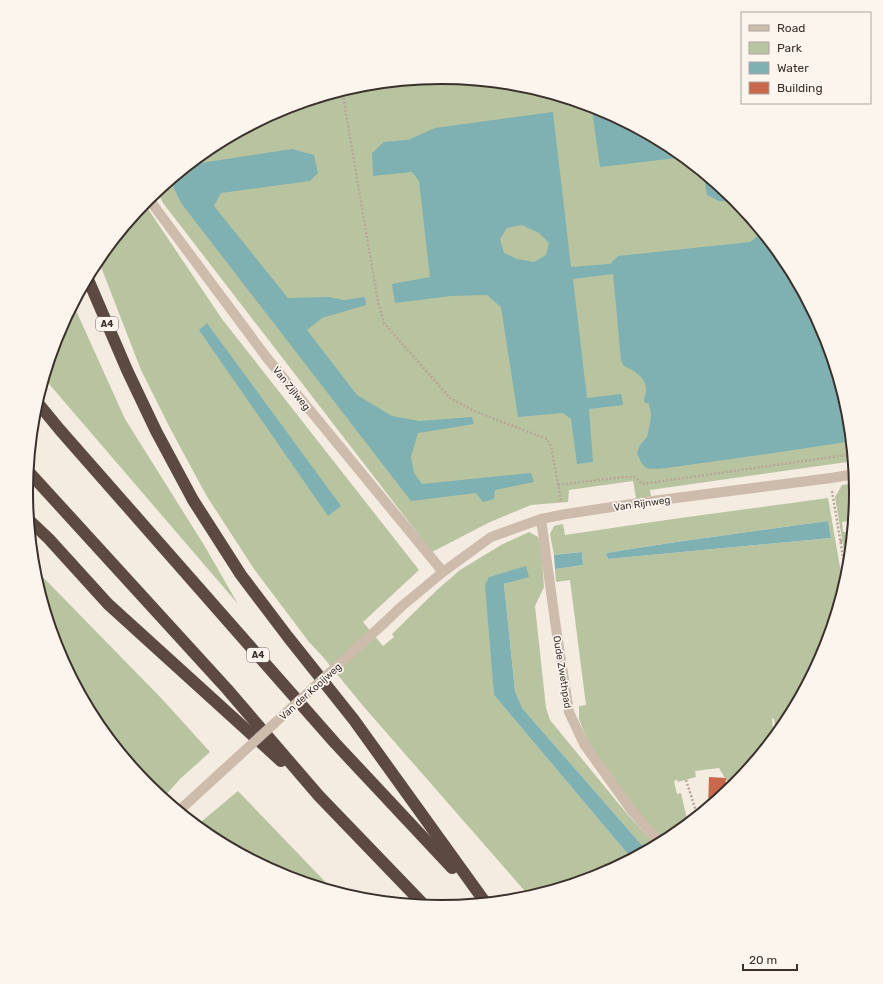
<svg xmlns="http://www.w3.org/2000/svg" width="883" height="984" font-family="Rubik,sans-serif">
  <rect width="100%" height="100%" fill="#f4ebe1"/>
  <g fill="#b8c4a0" fill-rule="evenodd">
    <polygon points="442,77 523,85 601,108 673,147 735,198 787,261 825,333 849,411 854,461 650,490 651,496 640,498 636,498 633,481 569,490 568,502 531,505 490,522 432,552 163,203 157,190 211,146 283,108 361,84"/>
    <polygon points="144,203 222,319 419,570 363,622 383,646 394,637 392,634 438,589 460,570 501,545 529,532 538,537 541,546 544,587 535,606 546,708 550,720 628,815 657,846 647,851 521,707 515,691 504,584 528,577 526,567 489,577 494,695 632,859 600,876 530,897 364,707 323,657 309,642 254,569 206,495 170,428 141,370 98,259"/>
    <polygon points="73,304 125,419 204,545 238,604 44,378 58,333"/>
    <polygon points="856,483 857,492 854,520 842,522 843,532 853,531 848,575 835,497 842,485"/>
    <path d="M828,498L844,590L825,651L787,723L776,736L774,719L772,718L774,739L735,786L734,787L728,783L719,768L695,771L696,777L678,782L677,780L674,781L677,794L681,793L687,819L690,823L672,838L665,841L636,810L589,745L579,719V706L586,705L570,580L556,582L555,569L583,565L582,552L554,555L550,534L554,526L563,524L565,535L673,519ZM828,521L831,538L608,559L606,553L676,542Z"/>
    <polygon points="33,567 163,700 210,752 180,779 163,798 148,786 96,723 58,651 34,573"/>
    <polygon points="238,791 335,892 282,876 210,837 196,826"/>
  </g>
  <g fill="#7fb0b2" fill-rule="evenodd">
    <polygon points="602,109 673,147 685,157 600,167 592,110"/>
    <path d="M553,112L571,267L610,264L618,256L750,242L761,233L760,229L787,261L825,333L849,411L852,441C800,449 748,457 695,464C686,465 655,471 647,468C642,466 639,458 637,453L640,445L647,437L650,424L651,414L649,404L644,402C644,397 646,393 646,389C646,377 633,370 624,366L621,360L613,274L573,279L587,398L621,394L623,405L589,409L593,462L577,464L571,419L563,413L518,417L501,307L487,295L451,296L395,303L392,284L430,277L419,181L412,172L373,176L372,153L384,142L408,140L435,128ZM522,225L539,233L549,243L546,255L534,262L517,259L504,253L500,239L507,228Z"/>
    <polygon points="292,149 314,155 318,173 310,181 221,193 214,206 288,298 328,297 344,300 365,297 366,305 322,318 307,330 357,395 392,416 420,421 472,417 474,424 418,433 411,457 414,473 422,484 531,473 534,482 495,490 494,499 483,502 476,493 411,501 181,203 170,180 191,162 194,164"/>
    <polygon points="703,171 735,198 739,202 719,201 707,195"/>
    <polygon points="207,323 341,506 328,516 199,330"/>
    <polygon points="828,521 831,538 608,559 606,553 676,542"/>
    <polygon points="582,552 583,565 555,569 554,555"/>
    <polygon points="526,566 529,577 504,584 515,691 522,708 647,851 632,859 494,695 485,585 489,577"/>
  </g>
  <polygon fill="#c8694b" points="709,777 726,778 725,794 708,808"/>
  <g fill="none" stroke-linecap="round" stroke-linejoin="round">
    <g stroke="#b9a596" stroke-width="2.5" stroke-dasharray="2 2" stroke-linecap="butt">
      <polyline points="342,90 378,302 384,323 450,398 474,411 513,426 547,439 551,446 561,501"/>
      <polyline points="558,485 623,477 635,477 642,484 853,454"/>
      <polyline points="832,491 847,581"/>
      <polyline points="840,541 852,540"/>
      <polyline points="686,780 698,817"/>
    </g>
    <g stroke="#cdbbac" stroke-width="10">
      <polyline points="148,198 267,358 443,572"/>
      <polyline points="541,519 556,628 569,712 584,744 632,811 661,844"/>
      <polyline points="383,624 402,606 443,572 491,537 541,519 566,514 645,502 831,478 855,474"/>
    </g>
    <g stroke="#5c4a42" stroke-width="12">
      <polyline points="87,277 127,370 156,431 193,500 241,575 288,637 354,720 485,902"/>
      <polyline points="37,402 60,430 335,743 452,868"/>
      <polyline points="28,471 227,689 319,796 425,906"/>
      <polyline points="29,520 49,539 108,604 281,761"/>
    </g>
    <polyline stroke="#cdbbac" stroke-width="10" points="183,807 383,624"/>
  </g>
  <g text-anchor="middle" stroke-width="3.5" stroke-linejoin="round" paint-order="stroke">
    <g fill="#fbf5ee" stroke="#756b66" stroke-width="1">
      <rect x="96" y="317" width="22" height="14" rx="3"/>
      <rect x="247" y="648" width="22" height="14" rx="3"/>
    </g>
    <g font-size="9" font-weight="bold" fill="#3b302b">
      <text x="107" y="327">A4</text>
      <text x="258" y="658">A4</text>
    </g>
    <g font-size="10" fill="#3b302b" stroke="#fbf5ee">
      <text transform="translate(292 388) rotate(51)" y="4">Van Zijlweg</text>
      <text transform="translate(642 503) rotate(-8)" y="4">Van Rijnweg</text>
      <text transform="translate(563 672) rotate(81)" y="4">Oude Zwethpad</text>
      <text transform="translate(310 691) rotate(-42)" y="4">Van der Kooijweg</text>
    </g>
  </g>
  <path d="M0 0H883V984H0ZM33 492a408 408 0 1 1 816 0a408 408 0 1 1-816 0Z" fill="#fbf5ee" fill-rule="evenodd"/>
  <path fill="none" stroke="#3b302b" stroke-width="2" d="M33 492a408 408 0 1 1 816 0a408 408 0 1 1-816 0Z"/>
  <rect x="741" y="12" width="130" height="92" fill="#fbf5ee" stroke="#aea6a0"/>
  <rect x="749" y="25" width="20" height="6" fill="#cdbbac" stroke="#aea6a0"/>
  <text x="777" y="32" font-size="12" fill="#3b302b">Road</text>
  <rect x="749" y="42" width="20" height="12" fill="#b8c4a0" stroke="#aea6a0"/>
  <text x="777" y="52" font-size="12" fill="#3b302b">Park</text>
  <rect x="749" y="62" width="20" height="12" fill="#7fb0b2" stroke="#aea6a0"/>
  <text x="777" y="72" font-size="12" fill="#3b302b">Water</text>
  <rect x="749" y="82" width="20" height="12" fill="#c8694b" stroke="#aea6a0"/>
  <text x="777" y="92" font-size="12" fill="#3b302b">Building</text>
  <path d="M743 964v6h54v-6" fill="none" stroke="#3b302b" stroke-width="2"/>
  <text x="749" y="964" font-size="12" fill="#3b302b" stroke="#fbf5ee" stroke-width="3" paint-order="stroke">20 m</text>
</svg>
